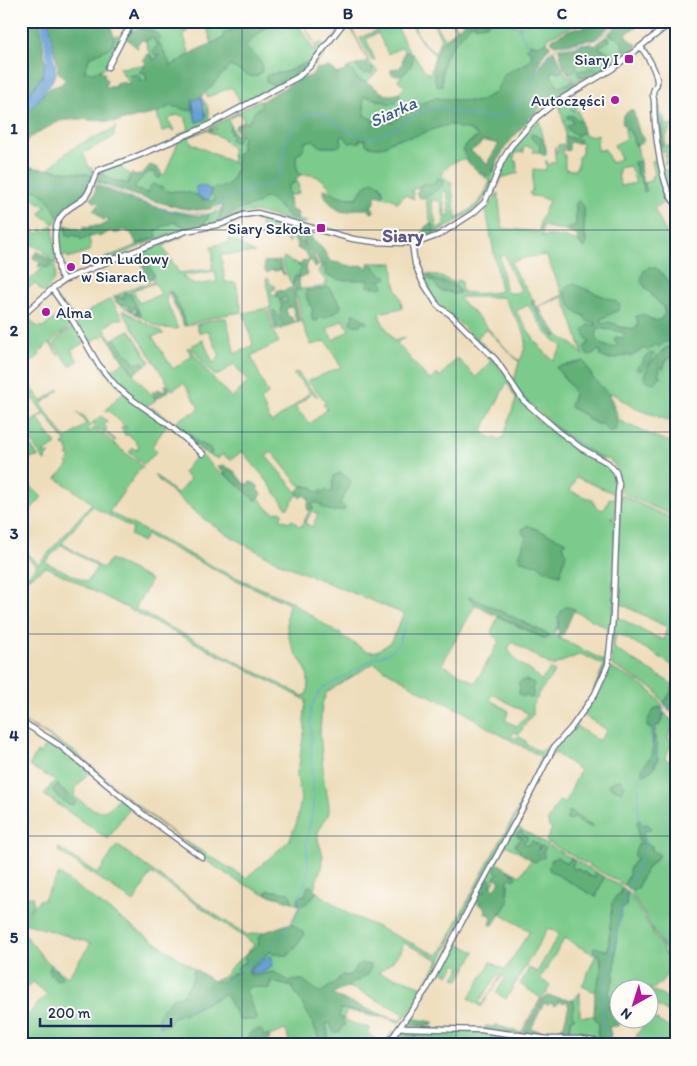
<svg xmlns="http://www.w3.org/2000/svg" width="697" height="1066" font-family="Itim,sans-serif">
  <rect width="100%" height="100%" fill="#fdfcf7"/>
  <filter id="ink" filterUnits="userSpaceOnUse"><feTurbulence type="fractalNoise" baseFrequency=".02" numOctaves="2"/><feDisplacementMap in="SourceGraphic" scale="10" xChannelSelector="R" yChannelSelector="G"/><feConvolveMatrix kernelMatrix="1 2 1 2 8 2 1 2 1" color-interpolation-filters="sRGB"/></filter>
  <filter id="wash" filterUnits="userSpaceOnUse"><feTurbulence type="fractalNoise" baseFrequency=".0096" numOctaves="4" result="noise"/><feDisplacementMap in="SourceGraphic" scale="20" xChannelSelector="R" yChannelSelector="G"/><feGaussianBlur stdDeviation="1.12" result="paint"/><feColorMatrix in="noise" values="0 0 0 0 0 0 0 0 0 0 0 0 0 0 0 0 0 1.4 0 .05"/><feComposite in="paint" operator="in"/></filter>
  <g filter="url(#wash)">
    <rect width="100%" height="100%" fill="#edb"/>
    <g fill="#7bcb8c" stroke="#4b7d75" fill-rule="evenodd">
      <path d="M135,21H183L187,32L183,33L190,55L171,66L159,42L160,37C151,29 141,27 131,33L128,32Z"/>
      <polygon points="218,21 241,21 237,24 237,27 223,34 224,38 212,43 207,29 219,27"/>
      <path d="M279,21H296L315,52L317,49L302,21L316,46L321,42L324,46L308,67L296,76L231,112V111L242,105L232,87L208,97L205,93L230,66L238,69L262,63L245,46L264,29ZM305,63L307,65L296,74H271C284,73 294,70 305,63Z"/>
      <polygon points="348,21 369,62 378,71 366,82 358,79 350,69 347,70 346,68 356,65 357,68 362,73 368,67 366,62 368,61 367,59 348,22 322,56 323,58 315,63 316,65 313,65 346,22"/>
      <polygon points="375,21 395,21 404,42 410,51 405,52 402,47 388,54 378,33 366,39 375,60 372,61 360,38 378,30"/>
      <path d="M411,21H412C417,34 423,45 435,53L441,38L432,21H434L440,33L446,38L451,35L456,29L451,21H453L458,28L463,24L448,39L436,54L442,86C440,49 451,50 471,24L478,26L486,25L491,21H512L511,24L521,28L518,21H585L551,36L548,38L547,43L538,45L529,44L526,47L531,53L532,57L527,63L504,74L496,92L477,102L436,98L409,108L403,115L393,122L384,123L373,120L365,115L363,100L365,96C378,99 389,107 401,96L399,93L405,87L398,80C407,69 414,70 412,53L423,68L429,74H430L435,55C423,45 415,36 411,21Z"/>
      <polygon points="609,33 610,35 619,39 623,44 622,46 625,49 631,52 626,56 624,50 621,50 622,54 614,59 617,61 598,73 597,69 589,69 579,76 591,77 577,81 574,81 569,74 575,70 577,63 578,61 583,64 585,59 584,57 587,56 593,63 599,59 602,55 599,47 608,38 603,39"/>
      <polygon points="113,36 124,36 107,67 95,72 84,72 90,57 111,47 114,40"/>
      <polygon points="151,38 155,40 158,45 154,49 160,56 153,60 153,58 150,54 149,54 146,41"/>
      <polygon points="146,65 139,72 145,73 147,81 138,82 136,75 131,78 130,84 119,68"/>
      <path d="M563,70L573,82L559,87C556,85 552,78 551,74L553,71L559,73Z"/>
      <path d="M575,95L576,97C571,97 568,99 565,103L566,106H570L571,101L576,99L578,107H577L575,110H570L578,112V110L581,122L578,120L571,118L573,124L570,130L579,134L584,133V135L593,136L598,134L597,151L605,149L611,163L621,158L614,145L626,139L625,128C631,131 633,139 635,145H637L640,162H636V174C643,178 641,186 647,191L644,183L652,180L651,176L655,175L652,161L655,160L659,161L667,193L670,200L654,208L662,225L674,246L676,245V291L663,274L641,282L655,299L663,306L665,313L661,319L656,321L649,318L636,316L638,323L636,329L620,327L616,324H601V320L610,314L615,312V301L573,284L564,291C567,300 572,309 580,314C586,318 593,319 597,325H593L589,344L590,355L599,350L607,359C615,359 620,357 627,355C628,355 633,354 635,354C638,353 641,350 645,348C654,343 666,341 676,341V356L671,349L668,347L662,351L649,365L658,377L659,368L661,367L670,357L674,360L676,358V399L673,403L674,405L676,402V423L634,408L613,394L611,393L610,395L620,421L653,436L676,444V517L624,494L621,491L618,473L615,466L612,462L608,459H603L583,447L558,429L524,399L497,360L436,301L420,273L435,275L456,283L457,280L461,281L462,292C475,294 488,294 501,291L486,210L498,193L502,228L539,232L540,222L549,201L541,197L531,196L529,193L532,191L533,169L546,170V160L548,164L550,165L552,162L554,164L555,163C556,157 554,155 555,147L556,152H558V145L563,144V154L565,155V169L575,170L576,167H578V157L582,154V143H578L579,140L578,139L571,138L565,136L564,123L559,104ZM630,166L636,183L620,186L618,172H619V168ZM576,203L584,207V233L586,240L584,247C582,245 581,243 578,242C571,238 549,234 542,237V226L568,231V228L576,226ZM505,255L510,269L521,290L516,293H507L504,285L500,256ZM546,255L563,295L537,307L542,313L539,306L563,297L572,321L583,355L575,346L557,334L555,337L546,328L531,302L532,301L535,302L515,271L511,262L528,257ZM428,278L445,283L453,294L446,291L443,292C439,290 437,287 436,283ZM462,297H503L524,332C528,342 524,351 520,361L511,354L477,316L461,301L460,298ZM528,305L546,333L561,346L562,348L553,360C537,347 527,329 516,311ZM485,329L488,331L519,362L514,381L502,363L478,339V337ZM584,361L593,378L608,394L607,428L602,424H597L588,419L587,416L570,407L574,394L573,389L556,368Z"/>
      <path d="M201,97L207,105L210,123L179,137L178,135L189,129L185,117C179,114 173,115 168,120L175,131L169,129L162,132L157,113L170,106L191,110L193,109L196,122L205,119L206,117Z"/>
      <polygon points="259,100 263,106 248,123 245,123 240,113 230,118 229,117"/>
      <path d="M228,118L231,127H230V133L232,136L230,138L238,137L240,134L244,135L241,142V152L237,154C237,178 231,183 215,198V201L202,200L196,195L189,193L175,191L170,192L167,191L163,187L149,193L136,190L135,185C143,178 144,171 155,172L156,176L160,178L161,175L165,174L179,140L206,129L210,131L217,129L216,127L210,130L209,128ZM206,130L222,138L232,148L233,163L191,143L189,137Z"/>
      <path d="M539,119L544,141L534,134C535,141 539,142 541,148L539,152H533L534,149L531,147L525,146L523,148L524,152L515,153L514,160L516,161L518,173L501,178L499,184H497L505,162L511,151Z"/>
      <path d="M665,124L673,125C669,131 663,139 665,146L676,145V193L672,195L669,193L664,169L665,172L671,164L668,163L665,165V161L666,158L664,155L667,156L668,154L660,150C659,141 666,134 663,125Z"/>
      <path d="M447,125H454C462,132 468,124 479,137L473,139L465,146L469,158L468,160L471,165L464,159C455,160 444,167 442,176L450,182L451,181L456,219C476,206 481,204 490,181L482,175L494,168L496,165L492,181L487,195L476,209L434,235L433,231L435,230L432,224H431L425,197C430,196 439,188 443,185L421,184L419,187L412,190L414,199L405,195L402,197L399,202H396L393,199L382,197L384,193L381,186L373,181C364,186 361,189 358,198C350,198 340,199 334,193C331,191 329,186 326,183C318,175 311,174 300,175C292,162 296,143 313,140L321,147H336L341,137L344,136L359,142V140L365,139L366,144C371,148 379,147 386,146C394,137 405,139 416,135C426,132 436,128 447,125ZM447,191L450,215L446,216L442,192ZM431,200H435L441,202L445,224L437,229Z"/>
      <path d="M116,126L113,137L110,139L83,153L89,167L92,168L91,171H94L97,170L94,175L49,169C68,147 86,141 112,130Z"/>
      <polygon points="118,165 130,175 128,184 113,180 100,173 103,170"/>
      <polygon points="296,182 298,182 299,193 296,193 296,195 289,195 288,186"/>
      <path d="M21,186C44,192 48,196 58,217L54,224L40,214L45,207L27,194L23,200L26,202L21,210L33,218L28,226L38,234L41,229L45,232L51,225L53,226L56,265L42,249L38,248L21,238Z"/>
      <path d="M266,198C277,201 282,213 291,218C296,220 302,221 307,222L303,224L257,212C244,211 233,217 221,222C216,224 211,224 205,226V221L208,219V215L219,212L223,207L219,217L217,221L218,222L238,210L259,203L263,199Z"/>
      <polygon points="259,218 287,225 290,242 288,242 284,237 274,240 268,237 265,233 263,233"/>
      <polygon points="60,222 61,222 61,224 65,225 67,233 85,239 89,236 90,237 89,239 91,246 90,248 91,250 83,253 68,258 67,255 59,256 58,229"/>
      <polygon points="174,222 189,228 157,239 97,264 95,263 96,262 156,237 155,230"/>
      <path d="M182,236V237L170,242L163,247L179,273L212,269L213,254L211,246L229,242V238L255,253L221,255L225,282L236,283L242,312L217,316L186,326C185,320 182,316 180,310C177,303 175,297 171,291L168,292L166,300L178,329L160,328L117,303L113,297L142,284L143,286L153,283L152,280L154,279L152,277L154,275L148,265L145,264L140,255L136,256L135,254ZM215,271L217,282L194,285L182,276ZM155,283L161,294L139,303L133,290ZM131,294L141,316H140L135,313H138L134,306L132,311L130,305L117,300L121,297L124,300Z"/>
      <path d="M37,251C60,261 61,278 43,293L35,283L21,294V286H24L25,284L44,267H48L45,258L37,254L34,255Z"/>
      <polygon points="284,257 293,263 295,262 298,264 297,265 303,268 299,277 294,278 292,286 282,262"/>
      <path d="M324,263L327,267L325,269V273C338,283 354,278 370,280L372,287L376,286L378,288L382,287L384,284L378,281L379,280H383L384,276C378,273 376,267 371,263H393L395,285L401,299L402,308L379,313L381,320L394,341L407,337L397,342V343L429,380L432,379L438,374L440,377L457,358L476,377L491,362L479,347L480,345L493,359L508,379L538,416L536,420L539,422L542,418L603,461L613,470L617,481L615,518L611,517V519L615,520L612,616L608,657L604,656L607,644L608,628L574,611L575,609L566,607L563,609L558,617L559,623L553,635L555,637L558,633H560V637H557L605,661L606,665L595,692L593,691L604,665L581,654L552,666L512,642L508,649C511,654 515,659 519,663C527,669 535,672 540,680H542L550,669L555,672L537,695L538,697L533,704V715L531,716L519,734L514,732L511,736L516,739L518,736L526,741V744L541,752L542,749L544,750L546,747L548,748L549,746L552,748L547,755C526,803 499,848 474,894C451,936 433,987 400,1023L388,1018L365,1015L364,1013L347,1011L343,1018C350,1024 361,1025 370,1028L369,1035L384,1043L393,1030L395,1032L386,1045L331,1044V1040L328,1039V1031L326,1025C334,1022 338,1017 341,1009C348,1010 355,1011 362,1012C369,1013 374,1017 382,1015L399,1020L401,1019L404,1015L403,1013L355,989L345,987L369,974L360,963L349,976L342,975L336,982L320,993L303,980L289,981L273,972L254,976L248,974L249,969L269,952L288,956L296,947L305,934L291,923L300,905C307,905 313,898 316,892L314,890L347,913L437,955L443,950C459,916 477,883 495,850C512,820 530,790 541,757L540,756L490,729L464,712L424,693L374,663L327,692L322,704L320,732L324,781L329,804V813L318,832V840L323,855L321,868L314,889L311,886L305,895L301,896L298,899V905L292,902V900L288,893L266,892V894L262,893L236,880L202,858L203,856L133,803L87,764L50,737L21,720V719L74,751L119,791L180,838L246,878L289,841L297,822L301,799L297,776V771L299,767L301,749L305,729L304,721L306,700L49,568L45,567L34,575L21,581V576L30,575V573L37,566L22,553L25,552L39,564L92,503L56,478L69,465L67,463L71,458L67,455L69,454L66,445L64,446L62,444L66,441L63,439L45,414L38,419L56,444L43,453L47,454H50L45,457V462L21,426V423L24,427L44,413L21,383V374L42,401L59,389L60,390L41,404L65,438L66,439L85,425V421L76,412L85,417L91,426L87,430L88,432L95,428L143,467L137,473L109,512L222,571L290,601L337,633L340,632L341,635L364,650L372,652L377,651L390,643L404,614L282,564C253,549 221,533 195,512C181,500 167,488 154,476L155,475L177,494L190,479L183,473L199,452L221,474L223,473L240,487L257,499L259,498L268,509L275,513L280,511L283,513L281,516V519L289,522L293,520C296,522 297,526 301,527L311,508L313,509L312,505L316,502L323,506V508L333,511L344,510L340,503L351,483L348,478L340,473L337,474L334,476L332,491L330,493L320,490V491L322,492L321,494L314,491L312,487L299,485L272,452L266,456L297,492L298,494L287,509L267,481L242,451L231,460L223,455L218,457L219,459L209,455L212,453L207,446L199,443L182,427L175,429L146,409L154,408L173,423L193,412L194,413L199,408L184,383L172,390L122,311L123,310L126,312L162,332L164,334L152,336L173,369L192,356L187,348L189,347L209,374L232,398L248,382L234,364L219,375H214L209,370L191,346L203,340L213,363L215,362L220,356L208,330L200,334L196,325L218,318H226L235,354L253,345L244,313L267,308C270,320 272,331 279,342L251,356L268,394L261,400L271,423L294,406L310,392L295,375H293L297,372L318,397L312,393L295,407L310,424L327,409L323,404L326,402L308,381L341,367L326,341L311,345L302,322L298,301L294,290L321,287L328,283L325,282L326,281L318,271L321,267L322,268ZM325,287L329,288L341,305L333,314H331L325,318L322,317L319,318L311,313L313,310L307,299V295C312,291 316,289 323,289ZM343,320L349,330L333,340L327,329ZM506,384H508L514,395L516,396V399L504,435L502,439C493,439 488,438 482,431ZM576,477L613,493L614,494L613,499L609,498L606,507L602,510L595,506L593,500L570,491ZM92,506L133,529L130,535L142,542L147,535L221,573L289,604C284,619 287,636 294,650C297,657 303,663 306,670C309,678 308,686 307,694L303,696L135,609L151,580L110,559L104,568H102L62,543ZM312,511L318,514L312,527L305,523ZM527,528L566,542L563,544L564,547L560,575L544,570L540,566L519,557L526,537ZM61,545H62L97,567L87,582L47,563L46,561ZM470,597L513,617L549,635L547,639C530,633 515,624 498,617L491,632L499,642L475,683L442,664L476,604L470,599ZM492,694L529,714L516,726L505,720L509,711L490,700ZM404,943L439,960L423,987L408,981L378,973L392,962L399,953Z"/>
      <path d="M268,278L270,280L269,283L275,286V289L271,290L272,296L277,295V297L284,296H286L287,302L285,303L280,299C283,310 280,318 289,325L285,327V325L274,310V316L277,332L276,331L274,328L269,307H271L266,279Z"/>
      <path d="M55,296L60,302L72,322C68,331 57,334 52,342L54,348L59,356L49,343L39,353L40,355L21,371V321L27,315L36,326L44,327L60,314L59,308L54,301Z"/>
      <path d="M111,299L123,319H116L104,328L133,374L156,400L145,407L129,397L106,373L66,306L76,320L95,307ZM106,334L124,363L107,372L95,355L88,343Z"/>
      <path d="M74,326L84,343L71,350L78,361L70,366L55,346C55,336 67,332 74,326Z"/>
      <path d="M599,328L606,330L610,329L625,332L624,337L621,339L616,337L617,344L616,347C608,348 601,345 596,339L597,331Z"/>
      <path d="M130,330L150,362L144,366V364C141,362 139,362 135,365L130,356L127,355L114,338Z"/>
      <polygon points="122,393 167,425 152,446 157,451 144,465 129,452 133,448 136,450 139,447 134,439 128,435 125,435 121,428 123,426 127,429 127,428 109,411 106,412 105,411"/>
      <polygon points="101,416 107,421 104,425 107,429 105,431 116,440 115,441 92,423"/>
      <polygon points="29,443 38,457 21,459 21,449"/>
      <polygon points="25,481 42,497 26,515 21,510 21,487"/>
      <path d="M621,495L653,510L676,520V668L650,651L617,633L613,646L615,649L674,685L672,692L664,703L655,690L612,665L611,663L620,496ZM619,603L667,627L664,640L649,634L618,617L617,614Z"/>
      <path d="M608,668H611C631,679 651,686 663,706L662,708L658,707L652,729L653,752L651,758L655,766L658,758L656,756C656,753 657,750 657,747C656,737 652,735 657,724L659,725L665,713L669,719H671L676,726V731L671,729L668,738L673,741L665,759L676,764V852L668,858L676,868V951L671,953L667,951L664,948L631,892L638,888C642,877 647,865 657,859V853L652,850V846L643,843L637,861L624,885L546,841L552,829L548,826L549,824L547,822L558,803L560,801L565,804L580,770L555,753L551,757L555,748L579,720L576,725V726L599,741L607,730L583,715ZM574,815C580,817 585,821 591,824L589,827L576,821L573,818L570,820L566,819L568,816Z"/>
      <path d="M50,740L90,771L75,789L74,796C83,802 96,816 108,809C112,807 116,800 119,797L130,806L108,839L44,795L55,780L29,766L37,752L40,754ZM58,784L59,788L67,793L69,805L56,795Z"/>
      <path d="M517,827L519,828L571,858L567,864L557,857L551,864L549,870L596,897L604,877L622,887L620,894L612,904L608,951L603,949C599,958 602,966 600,975C599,981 597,987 595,992L582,986L596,955L578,946L565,938L540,979L550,985L546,994L542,998L521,1035H520L541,998L520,984L529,968L537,972L559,934L548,928L506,999L496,993L505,978L502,976L481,1007L469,998L491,962L505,970L530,931L500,914L498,912L507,901C507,894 509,887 508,880L510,878H517L516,876L507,870V869L520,876L531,860L535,862L543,853L545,848H539L541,853L539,855L537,853L539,845L532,841C529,842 528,847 523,844L524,836H517L522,837L520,853L506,845L499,857L498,856L514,829ZM498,975L501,976L482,1005L479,1002Z"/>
      <path d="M117,845C159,876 202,907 247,935L265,932L259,938V944L246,954L254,944L151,873L134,902L58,851L59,848L98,874Z"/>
      <path d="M496,859L498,860L497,862L499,864L496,866L498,874L493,880L495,881L491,887L490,885L486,882C484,887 486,888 485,892C484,897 480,899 480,905L475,902L461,931L459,930Z"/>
      <polygon points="574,860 596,872 594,875 595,877 594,878 588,875 587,875 578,869 572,868"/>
      <path d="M59,874L130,925L195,969L193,972V979L182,996L169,1024L174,1016L186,1013L225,994L239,1020L257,1019L245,991L249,986L270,989L271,981L292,987C302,1003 316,1025 320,1044L290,1045L287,1033L285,1030L269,1036L268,1035L264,1036L257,1030L253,1032L248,1037L251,1043L249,1045H182L181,1040H172L171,1037L168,1045H101L104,1042L98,1037L92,1045H21V1015L26,1017L39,1003L38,1002L41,999H42L47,994L33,982L21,993L22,931L45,960L52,965L49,969L51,975L61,979V977L57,971L54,969V967L68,977L91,943L21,922C28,919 29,911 34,905C36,903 39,902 40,899L43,900Z"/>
      <path d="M627,891L632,897L667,956C671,976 663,980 650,992V988H620L619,1008L609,1010L610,1002L609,992L614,978V971L615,968L617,930L622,908L626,906Z"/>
      <polygon points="21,895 33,897 32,901 34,902 25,916 21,918"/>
      <polygon points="454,942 455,942 475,952 459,980 454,978 461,967 456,964 449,975 440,970"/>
      <path d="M246,955C247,962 245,963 239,965V973H233L221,983L213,981L224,977L232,966Z"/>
      <polygon points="654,991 676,1003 676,1017 650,1002 650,994"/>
      <polygon points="580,992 580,1015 582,1017 594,1016 599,1024 597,1031 600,1041 568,1037 574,1001 573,1000 576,998"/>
      <polygon points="650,1016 676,1032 676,1045 651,1045 636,1036 648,1019 650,1018"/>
      <polygon points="419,1029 471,1030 508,1035 510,1045 390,1045 401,1030"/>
      <polygon points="512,1036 571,1040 573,1044 573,1041 589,1041 600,1045 512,1045"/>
    </g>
    <g fill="#64af78" stroke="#406f6b" fill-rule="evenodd">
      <polygon points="21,21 40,21 45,62 42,77 21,104"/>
      <path d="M49,21H110C109,27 115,34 114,40C114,43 112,45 111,47L90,57L84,71L95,72L100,70L105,74L104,77L107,80L105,87H115V84L118,82L126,83L127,84L130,83L131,78L129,75L131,73L135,76L136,73L140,77L138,81L147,80L145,73L143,72L141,73L139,72L144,68L146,63L143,60L147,55L150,54L153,60L160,56L158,55H155L152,52L158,45L155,43L154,39L151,38L146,41L141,40L137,45L138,48H137L127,39L126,35L128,32L131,33C141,26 151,29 160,36L159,42L171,66L199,49L224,38L223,34L237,27V24L241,21L244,23L247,21H279L264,29L245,46L262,63V72L258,75L252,77L230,66L202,96L192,103L193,109C189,111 183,111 180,107H175L170,106L157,113L115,122L79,119L59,121L29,138L21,150C21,144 20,127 21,122C23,116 44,93 49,89C55,85 62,87 65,79L58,72V66L54,50Z"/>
      <path d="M465,21H491C483,27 480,26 471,24C451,50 440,50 442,86L438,87C429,71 435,56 442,41L448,39Z"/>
      <path d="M592,21H615L595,39L555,45L552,43V39C561,35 574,25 583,28Z"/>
      <polygon points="622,21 645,21 641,23 627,33 626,36 628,39 637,45 636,48 631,52 625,49 621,46 623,44 619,39 610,35 609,33"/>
      <path d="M608,38L610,39V41L607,42L599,47L600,49C605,49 607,51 611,55L610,56L606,55L603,57L602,55L599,59L600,61L597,64H595L587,56L584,57L585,62L583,64L578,61L576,65L578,68L569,74L564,68L559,49L571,47L574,48C580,45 588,42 595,46L603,39Z"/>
      <path d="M546,42L549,44L550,47C542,53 537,65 536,74L549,54L554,51L558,57L563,70L559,73L553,71L551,72V75L556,83V85L559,87L573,82L575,83H584L553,100L540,109L531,117L505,147L491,174L488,176L483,174L482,175L471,165L468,160V158L465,155L463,150L465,146L478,137C468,124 462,132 454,125C440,125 428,132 415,136C407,138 399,137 392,141C389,142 388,144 386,146C379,147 371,148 366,144L365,139L359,140L360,142L349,143L344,136L341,137L342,145L336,147H321L313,140L305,142C304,149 302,153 296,155C296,162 296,170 300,175L295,182L288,186L290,209L298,213L297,216L298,220L290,217L271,199L266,198L263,199L259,203L238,210L218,222L217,221L220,217L223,207L219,205L209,209L196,210L181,208L137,196L96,181L100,173L113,180L128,184L130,175L132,173L135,176L142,174L150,165L158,168L161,172L160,178H157L155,172C144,171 143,178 135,185L136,190L149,193V188L153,183L158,187H163L167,191L171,192L175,191L190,193L196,195L202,200L215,201V198L211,194V189L228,186C236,176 237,166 237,154L241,152L243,136L240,135L237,142H233L230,139L232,136L229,130L230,127H231L235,135L238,134L235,128L236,125L243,122L248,123L254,112L262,106L260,102L297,80L311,76L316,69L328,67L333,69L336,74L350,69C353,72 354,76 358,79C361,82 365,82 369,84C381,90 384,99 399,93L401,96L396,100V103L391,104L365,96L363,100L365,115L373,120L384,123L393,122L403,115L408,108L436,98L477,102L496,92L504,74L527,63L532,57L531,53L526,47L529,44L538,45ZM486,141L499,144L489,160L488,165L479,157L470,151L480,145L481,142Z"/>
      <path d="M410,51C416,62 410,67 402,75H393L391,73V70L396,68L399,69L403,63L402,61L404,53Z"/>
      <path d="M308,62C302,75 285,81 273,85L266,82V76L271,74L286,72Z"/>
      <polygon points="366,62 368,66 373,68 372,73 370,74 368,72 366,75 357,68 356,65"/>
      <path d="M591,67H594C607,80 586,77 579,76L577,73L578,70C582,71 588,70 591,67Z"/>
      <path d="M657,107H660V113C664,116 665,119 665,124L663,125C665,132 661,137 663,144L661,147H660L658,138L660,131L657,117L658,115Z"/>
      <path d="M630,110H633L639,132L644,140C642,144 640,144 635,145C632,141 634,138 631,133C627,126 620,128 623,116Z"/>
      <polygon points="568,115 574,116 576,119 581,122 583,133 579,134 578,136 568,130 567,127 568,125 573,123 571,118 568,119 567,117"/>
      <path d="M531,134C543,136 547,144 546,155H542L539,152C542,143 538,143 531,138Z"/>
      <polygon points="565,136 571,138 578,138 580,140 578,143 574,143 571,142 569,143 569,150 566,151 565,149"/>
      <path d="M634,162H640L641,175L647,191L644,192L643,191C646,184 639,177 636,172V166L634,165Z"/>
      <path d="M21,166L94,175L88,189L84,196L66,209L58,217C48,196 44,192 21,186Z"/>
      <path d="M437,178L442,179L443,185C436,190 429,198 420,198L416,193L418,191C419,186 421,185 427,183L429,185L435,184V181Z"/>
      <path d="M373,181H375L381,186L384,193L382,197L377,195L375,196V203L373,205H370L373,208L374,212L371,213L369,209C364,209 360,209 356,209C352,210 348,212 345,212C335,211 325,199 323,190L325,189C336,195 345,199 357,198C361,190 364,186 373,181Z"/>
      <path d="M96,185C108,189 119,195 132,200C147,205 194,219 208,215V219L205,221V226L189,228L174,222L156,230L157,237L137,244L131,233L123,230L119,233H113L111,231L99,237L98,234L92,237L89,236L85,239L81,240L79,237L73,235L71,237L67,236L65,225L82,230L83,229V227L86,226L87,228H90V226H101L109,222V219L103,220L93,210L98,206L99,203L98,202H94L91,198L95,193Z"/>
      <polygon points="579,200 584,207 584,233 586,240 585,248 578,242 577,235 568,231 568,228 576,225 576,203"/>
      <polygon points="432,224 435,230 433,231 434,235 425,237 423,236 418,236 418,234 422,233 426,226"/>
      <polygon points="291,227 302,230 302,236 300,240 314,256 318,266 315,268 313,262 310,260 305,268 307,275 298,278 300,289 298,291 294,290 292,286 296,275 299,277 299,272 302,268 297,265 298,264 300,265 304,260 306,261 309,258 306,253 297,248 298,245 293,239 296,237 291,232"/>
      <path d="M308,235L311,236L313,240L323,249L330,261L355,267L357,266L361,265L367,268L369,262C375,266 377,273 384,276L386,275L387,277L386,279L379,280V281L384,284L383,287L378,288L376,286L372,287L367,286L369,280H340L326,275L325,269L327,267L324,263L323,265L324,268L321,267L317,257L303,242V238Z"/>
      <polygon points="37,254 50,261 51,265 49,267 44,267 43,266 38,267 40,262 33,258 34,255"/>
      <polygon points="280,261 280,263 285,275 283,274 281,269 277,271 271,270 267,273 265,271 264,262"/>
      <path d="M145,264C150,266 152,270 154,275L149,281L147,282L146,273L142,266Z"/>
      <path d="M649,267L656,268L663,274L676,291V341C668,341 664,341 659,347L655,344L648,351L644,348L631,357L628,355C618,357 610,362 600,356L601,351L599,350L590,355H587L584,347L589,343L583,331L588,325H597L595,322H588L585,319V316C573,312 568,303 564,291L568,285L573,284L615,301L620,305L619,310L610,314L601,319L602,324C613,320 613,325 622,328C627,329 632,328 636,329L638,323L636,316L644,314L649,318L656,321L661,319L665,313L663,306L655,299L641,281L643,272ZM599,328C608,330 616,330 625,333L622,338L616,337L614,341L617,344L616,347C608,348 601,345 596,339L597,331Z"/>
      <path d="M428,275C431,277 435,280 439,281C448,284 456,282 460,293L453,294C446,288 438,294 435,283L428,278Z"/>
      <polygon points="327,286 341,305 340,309 325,318 322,317 316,321 313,320 311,316 313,310 307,299 306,292 307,290 312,291 319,289 323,289"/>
      <path d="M291,288L294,293L300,322L298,323C293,317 296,310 291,307L287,308L286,310L288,316L291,317L296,323L289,325C282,319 278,315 282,305L279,300L280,299L285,303L287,302L286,297L285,296L283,299L281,297L279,298L277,297V290L283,291Z"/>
      <path d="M170,291C175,297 177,303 180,310C182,316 185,320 186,326H184L169,293Z"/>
      <polygon points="125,294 131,294 141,316 134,313 138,313 135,307 134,306 131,311 130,311 128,308 130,305 128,306 124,304 121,305 117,303 116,296 118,296 124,300 124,295"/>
      <path d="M532,301C536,304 536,307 539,311C546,318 552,326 557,334L556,337C544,330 539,315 532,304L531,302Z"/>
      <path d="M274,310L285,325C284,328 281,330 278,329L277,327L273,312V311Z"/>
      <path d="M353,313L368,322L366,324L361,322L362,324C358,326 354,326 350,323V321L353,317L352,314Z"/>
      <polygon points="114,338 127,355 131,357 135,365 137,363 143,362 144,366 133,374 111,341"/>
      <path d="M668,347L671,349L676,356L674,360H672L669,357L666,361L663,369L661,367L659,368L660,371L658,374L660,375L661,377H658V380L655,383L650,382L644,379C643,370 659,352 668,347Z"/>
      <polygon points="650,353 654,354 648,364 643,370 637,370 636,368 644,361 643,359"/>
      <path d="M584,361L593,378L608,394L617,422L615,431L610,433C607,431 606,427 602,424H597L587,419V416L570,407L574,394L573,389L556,367Z"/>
      <polygon points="166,384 169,387 169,391 156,399 152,392 156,391 157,389 163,391 165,389 165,386"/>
      <polygon points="178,424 199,443 211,449 212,453 209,455 200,450 175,429 175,427"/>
      <polygon points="223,465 234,471 244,484 247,484 250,482 254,483 259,487 257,489 261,494 261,496 257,500 255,500 217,467 218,466 221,467"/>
      <polygon points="340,473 348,478 351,483 340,503 345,508 345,510 333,511 322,508 323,506 316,502 312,505 313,509 311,509 309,511 307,509 309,500 304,495 300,498 297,492 302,486 313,487 313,490 317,492 319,491 318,493 321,494 324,491 327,490 330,493 332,491 334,476"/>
      <polygon points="527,525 567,542 563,544 566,554 560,575 544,570 540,566 537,564 534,565 522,561 519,557 526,537 522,532 523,528 527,528"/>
      <path d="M470,597L513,617L549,635V637L547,639C536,635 525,629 514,623C499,616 480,611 468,598Z"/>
      <polygon points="566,607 575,609 574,610 563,635 561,635 557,628 559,623 558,617 563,609"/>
      <polygon points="524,680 533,682 534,685 532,689 533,691 533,698 531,698 526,695 524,697 519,694 520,686 518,684 518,683"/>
      <polygon points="676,682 676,707 670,712 664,703 671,692 674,685"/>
      <path d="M655,708H662L664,713L659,726L657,725C652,735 656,737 657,747C657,750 656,753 656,756L658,758C655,766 651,776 642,774V769L653,752V736L651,735L652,729L647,727C647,719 651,714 655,708Z"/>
      <polygon points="616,780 621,780 625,786 621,792 612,788 608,785 609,783"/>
      <path d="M58,784L59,788C65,794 72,795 76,803L74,805C68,805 67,803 62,800C56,794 48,790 58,784Z"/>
      <path d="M570,811L572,812C574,815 587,822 591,824L592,827L576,821L573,818L570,820H567L568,813Z"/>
      <polygon points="639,820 643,825 647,824 651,827 650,829 643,832 644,840 642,842 638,840 638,829 637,821"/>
      <polygon points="520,831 523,832 524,836 527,836 527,840 524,841 524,844 528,845 532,841 539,845 537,853 538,855 541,853 539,848 540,846 543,846 545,848 543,853 545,855 544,858 539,858 538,860 535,862 520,853 520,850 516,848 515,846 516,843 522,838 522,837 517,836 516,834"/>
      <polygon points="643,843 652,846 652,850 660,855 652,862 642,876 638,888 631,891 624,885 629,875 629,870 633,862 637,860 634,855 638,844"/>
      <polygon points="557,857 567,864 571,858 574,860 572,868 578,869 581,872 585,872 587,875 594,878 595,877 594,875 596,872 604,877 596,897 549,870 549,866 551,864 551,859 553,859"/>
      <path d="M499,864L507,869V870L516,876L517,878L515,880L510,878L508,880C508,886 506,891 507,896L509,898L507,901L509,903L508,905H505L504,906L505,907L501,913L499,912L500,914L493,925H490L492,916L484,913L485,911L484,908V907L480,905V901L477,899L479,893L485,892L484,886L486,879H490L491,882V886L495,889L500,881L494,877L498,874L495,870L496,865Z"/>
      <path d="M308,886H311L316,892C312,899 306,907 298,905V899L301,896L305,895Z"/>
      <path d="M622,887L627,891L626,906L622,908L617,930L615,968L614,971V978L609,992L610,1002L609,1010L620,1008L619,1013L613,1017V1019L619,1021L620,1024L617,1026H612L609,1028L611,1034L609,1041L612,1042L614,1040L617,1041L619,1044L621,1045C604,1045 594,1044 599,1024L594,1016L595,992L600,975L601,966L600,956L593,951L594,947L608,951L612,904L616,896L620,894Z"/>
      <polygon points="269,890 289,893 292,900 292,902 266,894 266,892"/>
      <path d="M291,923L305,934L288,956L269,952L249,969V974L254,976L273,972L289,981L303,980L320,993L336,982L342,975L349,976L360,963L371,965L369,974L332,995L382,1015C374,1017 369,1013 362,1012C355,1011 348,1010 341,1009L339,1017L342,1018L345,1025L342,1028L341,1031L334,1033L330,1023L326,1024L328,1039L331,1040V1045H319L320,1044C316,1025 302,1003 292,987L270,981V989L250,986L246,991L257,1020H239L225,994L186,1013L175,1016L169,1024L160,1027L158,1016L173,997L182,996L193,979V972L195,969L213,981L221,982L233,973H239L237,969L239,965L245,963L246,960L244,956L259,944L258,938L265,932Z"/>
      <polygon points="51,965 52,965 54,967 54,969 62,976 61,979 56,980 53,976 50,975 49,975 51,973 49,971"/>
      <polygon points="547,996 573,1000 574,1001 572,1015 575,1018 571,1019 568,1037 544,1035 545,1032 551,1032 551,1030 557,1031 564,1025 569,1005 568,1005 568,1002 565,1001 564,1003 562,1002 557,1002 557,1005 554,1006 552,1004 552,1002 548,1005 544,1003 531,1029 542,1031 541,1036 524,1033 543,999"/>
      <polygon points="411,1018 433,1022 432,1026 409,1026 408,1023"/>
      <polygon points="496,1025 521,1033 520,1035 485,1030 484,1028 486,1026 495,1027"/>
      <polygon points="260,1029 262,1031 264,1036 268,1035 269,1036 270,1039 268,1041 251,1043 248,1037 250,1033"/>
      <path d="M403,1030H419C418,1040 412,1038 406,1045H403L398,1035L401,1031Z"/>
    </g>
    <g fill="#679fd5" stroke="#41679a">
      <polygon points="45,62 55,62 56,74 49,86 21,122 21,104 42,77"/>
      <polygon points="201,97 206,117 205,119 197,122 196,122 192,99 195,100"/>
      <path d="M201,185L210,189V197L209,199H202C198,196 195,192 196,187Z"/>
      <path d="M270,956L272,959C272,961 272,966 271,967C267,972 255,974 250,973L251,969L267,957Z"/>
    </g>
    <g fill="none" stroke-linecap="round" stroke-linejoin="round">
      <g stroke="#679fd5" stroke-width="1">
        <polyline points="515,21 527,45 532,50 537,52 543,60"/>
        <polyline points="548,57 563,72"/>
        <path d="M21,178C34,183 57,182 71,181C76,181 84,179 90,181C107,185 123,195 139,201C160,209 192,216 214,213L226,198L245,191L270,185L280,173L285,152V143L292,129L301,119L313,113L324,114L346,130L367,138L397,128L406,120L420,112L437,107L472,115L494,118L506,114L515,106L525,93L537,70L550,51L566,45L589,43L600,37L619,21"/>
        <polyline points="666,706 670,703 676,691"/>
        <path d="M628,888L646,846L644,837V830L638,814L639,778C647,771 660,761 657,748L652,746L651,733L662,710L665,708"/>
        <polyline points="268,951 288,927 298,911 300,908 300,895 304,887 307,877 308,864 306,844 312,814 313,799 311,737 311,710 314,701 321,690 327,686 359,668 375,658 391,652 393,650 399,643 407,619"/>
        <polyline points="610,1041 603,1025 603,995 621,910 626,891"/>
        <polyline points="611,1043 612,1045"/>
        <polyline points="96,1045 102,1040 115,1045"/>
        <polyline points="136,1045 149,1041 151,1039 164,1022 166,1016 169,1013 197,1005 211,995 226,988 230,981 251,961 265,956"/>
      </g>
      <polyline stroke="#679fd5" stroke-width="8" points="45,21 51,63 48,71"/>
    </g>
  </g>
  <g filter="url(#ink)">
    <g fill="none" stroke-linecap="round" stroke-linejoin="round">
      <defs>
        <g id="minor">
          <path d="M641,47C647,56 656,69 657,81C658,89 650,87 654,100C654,124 660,188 676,204"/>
          <polyline points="108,67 124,36 134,21"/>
          <path d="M64,280L60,274L59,270C57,250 48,226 66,211C71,206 79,203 85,197C92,189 92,178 99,170L135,157L203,128L298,77L310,66L345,21"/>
          <polyline points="52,289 66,309 98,364 117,387 133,400 169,425 203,454"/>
          <polyline points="21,317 52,289 64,280 114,259 186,231 222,224 243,215 257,213 353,239 375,242 403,243 420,242 439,235 473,213 484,203 490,191 502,161 511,146 537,117 556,102 612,69 673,21"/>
          <polyline points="21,721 59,745 144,815 202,857"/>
          <polyline points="400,1027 406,1028 481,1030 548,1039 580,1039 594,1041 603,1045"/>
          <polyline points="387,1045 428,987 482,883 527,800 554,747 571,728 595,694 608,665 613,617 618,493 619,484 616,472 608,463 581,448 557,430 523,400 496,360 452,316 438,306 422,281 415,264 412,243"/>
        </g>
      </defs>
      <use href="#minor" stroke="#656c7f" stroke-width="7"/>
      <use href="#minor" stroke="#fff" stroke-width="4.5"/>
    </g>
  </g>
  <path fill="none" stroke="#1b2f5e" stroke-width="1" stroke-opacity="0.55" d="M242,21V1045M456,21V1045M21,230H676M21,432H676M21,634H676M21,836H676"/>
  <g fill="#b5179e" stroke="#fdfcf7" stroke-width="2">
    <rect x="624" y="54" width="10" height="10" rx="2.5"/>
    <circle cx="615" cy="100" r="5"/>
    <rect x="316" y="223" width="10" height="10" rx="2.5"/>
    <circle cx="71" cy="267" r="5"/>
    <circle cx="46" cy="312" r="5"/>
  </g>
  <g text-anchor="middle" stroke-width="4" stroke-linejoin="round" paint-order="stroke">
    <g font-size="16" fill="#1b2f5e" stroke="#fdfcf7" text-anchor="end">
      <text x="619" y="65">Siary I</text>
      <text x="605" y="106">Autoczęści</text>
      <text x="311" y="234">Siary Szkoła</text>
      <text x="81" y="264" text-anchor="start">Dom Ludowy<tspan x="81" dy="18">w Siarach</tspan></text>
      <text x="56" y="318" text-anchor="start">Alma</text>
    </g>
    <g font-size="18" font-style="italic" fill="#395c8e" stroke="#fdfcf7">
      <text transform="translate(393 112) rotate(-25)" y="6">Siarka</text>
    </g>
    <g font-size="19" font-weight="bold" fill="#5f5a8b" stroke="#fdfcf7">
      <text x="403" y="242">Siary</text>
    </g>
  </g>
  <rect width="697" height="1066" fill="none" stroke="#fdfcf7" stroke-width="55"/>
  <g transform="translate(634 1004) rotate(219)"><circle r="24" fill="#fdfcf7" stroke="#a3aaba"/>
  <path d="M0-4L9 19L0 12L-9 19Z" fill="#b5179e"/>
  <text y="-8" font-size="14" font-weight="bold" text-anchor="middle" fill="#1b2f5e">N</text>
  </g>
  <path d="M40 1018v8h131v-8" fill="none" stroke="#1b2f5e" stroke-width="2.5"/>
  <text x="48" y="1018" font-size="15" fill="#1b2f5e" stroke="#fdfcf7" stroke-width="4" paint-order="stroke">200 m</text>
  <rect x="28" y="28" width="642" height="1010" fill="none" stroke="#1b2f5e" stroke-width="2"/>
  <g font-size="16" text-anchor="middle" font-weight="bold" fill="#1b2f5e">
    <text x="134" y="19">A</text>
    <text x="348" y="19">B</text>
    <text x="562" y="19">C</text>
    <text x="14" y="134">1</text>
    <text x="14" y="336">2</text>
    <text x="14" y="539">3</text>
    <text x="14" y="741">4</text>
    <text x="14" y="943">5</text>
  </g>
</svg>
